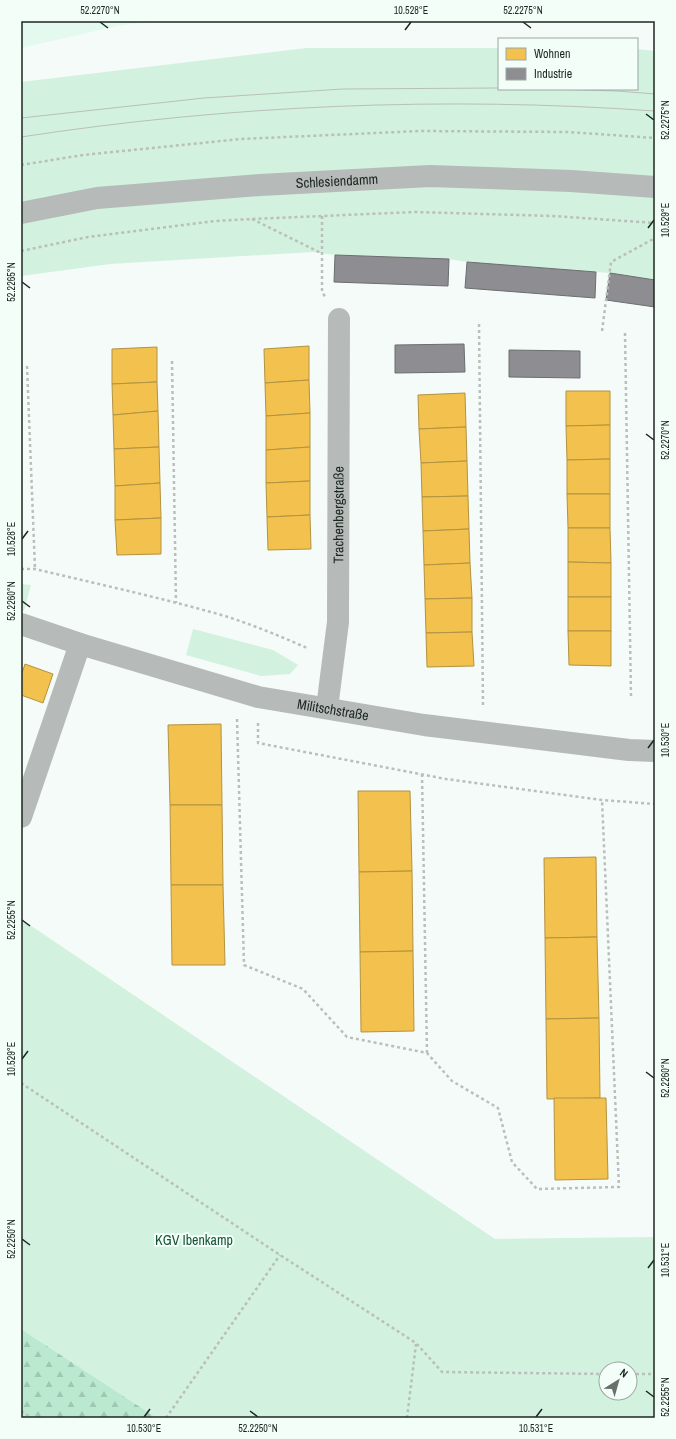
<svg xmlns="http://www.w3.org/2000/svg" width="676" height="1439" font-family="'Archivo Narrow',sans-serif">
  <defs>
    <pattern id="forest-firs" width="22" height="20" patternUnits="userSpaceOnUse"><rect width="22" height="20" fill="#bae9d0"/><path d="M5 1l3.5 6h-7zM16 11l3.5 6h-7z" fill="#9fc8b2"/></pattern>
  </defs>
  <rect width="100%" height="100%" fill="#f5fbf8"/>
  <polygon fill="#e4faee" points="21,21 155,21 118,26 21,48"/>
  <g fill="#d2f1df" fill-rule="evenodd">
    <polygon points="307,48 499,48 499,89 637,89 637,49 655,51 655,280 610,273 467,262 449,259 335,255 313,252 110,264 21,276 21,82"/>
    <polygon points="21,584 31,585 24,611 21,610"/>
    <polygon points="193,629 273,650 298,665 290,674 261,676 186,655"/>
    <path d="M21,919L495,1239L655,1237V1418H157L21,1329ZM606,1369H630V1393H606Z"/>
  </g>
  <polygon fill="url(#forest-firs)" points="21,1329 157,1418 21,1418"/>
  <g fill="#f2c14e" stroke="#b29340">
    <polygon points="309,346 309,380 265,383 264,349"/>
    <polygon points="157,347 157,382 112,384 112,349"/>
    <polygon points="309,380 310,413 266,416 265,383"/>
    <polygon points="157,382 158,411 113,415 112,384"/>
    <polygon points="566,391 610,391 610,425 566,426"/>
    <polygon points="465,393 466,427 419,429 418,395"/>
    <polygon points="158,411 159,447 114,449 113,415"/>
    <polygon points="310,413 310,447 266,450 266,416"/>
    <polygon points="610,425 610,459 567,460 566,426"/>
    <polygon points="466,427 467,461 421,463 419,429"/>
    <polygon points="159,447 160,483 115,486 114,449"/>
    <polygon points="310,447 310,481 266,483 266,450"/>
    <polygon points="610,459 610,494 567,494 567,460"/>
    <polygon points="467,461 468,496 422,497 421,463"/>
    <polygon points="310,481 310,515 267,517 266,483"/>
    <polygon points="160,483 161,518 115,520 115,486"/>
    <polygon points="567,494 610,494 610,528 568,528"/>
    <polygon points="468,496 469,529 423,531 422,497"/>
    <polygon points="310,515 311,549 268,550 267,517"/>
    <polygon points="161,518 161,554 117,555 115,520"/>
    <polygon points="568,528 610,528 611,563 568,562"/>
    <polygon points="469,529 470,563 424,565 423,531"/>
    <polygon points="568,562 611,563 611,597 568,597"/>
    <polygon points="470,563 472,598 425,599 424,565"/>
    <rect x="568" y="597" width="43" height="34"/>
    <polygon points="472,598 472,632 426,633 425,599"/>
    <polygon points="568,631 611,631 611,666 569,665"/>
    <polygon points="472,632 474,666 427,667 426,633"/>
    <polygon points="25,664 53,674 43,703 21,695 21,676"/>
    <polygon points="221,724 222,805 170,805 168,725"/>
    <polygon points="358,791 410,791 412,871 359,872"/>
    <polygon points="170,805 222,805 223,885 171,885"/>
    <polygon points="596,857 597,937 545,938 544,858"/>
    <polygon points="412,871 413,951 360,952 359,872"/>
    <polygon points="171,885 223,885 225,965 172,965"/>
    <polygon points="597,937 599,1018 546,1019 545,938"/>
    <polygon points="413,951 414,1031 361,1032 360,952"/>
    <polygon points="599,1018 600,1098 547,1099 546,1019"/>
    <polygon points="554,1098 606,1098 608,1179 555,1180"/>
  </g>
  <g fill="#8d8d92" stroke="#6b6e70">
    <polygon points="335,255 449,259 448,286 334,282"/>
    <polygon points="467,262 596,272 595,298 465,288"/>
    <polygon points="610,273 655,280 655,307 606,300"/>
    <polygon points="464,344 465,372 395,373 395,345"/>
    <polygon points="509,350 580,351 580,378 509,377"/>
  </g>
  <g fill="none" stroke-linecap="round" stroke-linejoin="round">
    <g stroke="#babfbc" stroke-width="2.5" stroke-dasharray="3 3" stroke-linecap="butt">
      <polyline points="21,165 83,155 241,139 420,131 568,132 655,138"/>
      <polyline points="322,216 322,291 325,297"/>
      <polyline points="252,219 321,253"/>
      <polyline points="21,251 88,237 215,221 252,219 415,212 553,216 655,223"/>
      <polyline points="479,324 483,705"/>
      <polyline points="602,331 611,262 655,238"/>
      <polyline points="625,333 631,696"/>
      <polyline points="172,361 176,603"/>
      <polyline points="27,366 35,569"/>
      <path d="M21,569H35C98,584 162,598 225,616C253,625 280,636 307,648"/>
      <polyline points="237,719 244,965 303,989 347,1037 427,1053 452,1081 498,1108 512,1162 537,1189 619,1187 602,800"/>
      <polyline points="258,723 258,743 446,779 602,800 655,804"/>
      <polyline points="422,774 427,1053"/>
      <polyline points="21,1083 280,1255 416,1343 442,1372 606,1374"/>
      <polyline points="630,1374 655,1374"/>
      <polyline points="21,1411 32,1418"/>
      <polyline points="166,1418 280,1255"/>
      <polyline points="407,1418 416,1344"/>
    </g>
    <g stroke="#b6bab8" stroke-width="22">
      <path id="s1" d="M21,213L97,198L260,185L430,176L571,181L655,187"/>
      <path id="s2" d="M21,624L80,644L258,697L424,725L629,750L655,751"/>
      <path id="s3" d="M327,708L338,622L339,319"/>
      <polyline points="21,817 80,644"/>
    </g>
    <g stroke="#babfbc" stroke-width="1">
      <polyline points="552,89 617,91 655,94"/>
      <polyline points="21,118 204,98 343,89 499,88"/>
      <path d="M21,137C230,105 444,96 655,111"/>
    </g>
  </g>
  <path fill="none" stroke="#1c2721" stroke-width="1.5" d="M100,22L108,28M523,22L531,28M405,30L411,22M646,114L654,120M648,228L654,220M22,282L30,288M646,434L654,440M22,539L28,531M22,601L30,607M648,748L654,740M22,920L30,926M22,1059L28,1051M646,1072L654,1078M22,1239L30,1245M648,1268L654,1260M646,1391L654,1397M250,1411L258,1417M144,1417L150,1409M536,1417L542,1409"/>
  <g text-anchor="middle" stroke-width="4" stroke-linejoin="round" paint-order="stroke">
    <g font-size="14" fill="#1c2721" stroke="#f2fef7">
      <text dy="5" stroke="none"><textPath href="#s1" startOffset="318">Schlesiendamm</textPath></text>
      <text dy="5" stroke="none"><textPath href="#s3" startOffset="194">Trachenbergstraße</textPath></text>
      <text dy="5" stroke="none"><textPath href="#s2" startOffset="324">Militschstraße</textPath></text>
    </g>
    <g font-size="14" fill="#175439" stroke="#f2fef7">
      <text x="194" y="1245">KGV Ibenkamp</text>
    </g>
  </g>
  <rect width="676" height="1439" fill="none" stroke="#f2fef7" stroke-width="44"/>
  <rect x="498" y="38" width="140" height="52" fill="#f2fef7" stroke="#9ca8a1"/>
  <rect x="506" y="48" width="20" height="12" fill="#f2c14e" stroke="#9ca8a1"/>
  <text x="534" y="58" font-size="12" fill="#1c2721">Wohnen</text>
  <rect x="506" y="68" width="20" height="12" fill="#8d8d92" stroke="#9ca8a1"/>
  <text x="534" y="78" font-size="12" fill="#1c2721">Industrie</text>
  <g transform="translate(618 1381) rotate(37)"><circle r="19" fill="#f2fef7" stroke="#9ca8a1"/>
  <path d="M0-3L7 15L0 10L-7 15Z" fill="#68716c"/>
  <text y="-6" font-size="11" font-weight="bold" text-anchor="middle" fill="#1c2721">N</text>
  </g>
  <rect x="22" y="22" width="632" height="1395" fill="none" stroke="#1c2721" stroke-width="1.5"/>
  <g font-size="10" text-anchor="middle" fill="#1c2721">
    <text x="100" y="14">52.2270°N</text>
    <text x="411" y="14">10.528°E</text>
    <text x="523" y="14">52.2275°N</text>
    <text transform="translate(665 120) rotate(-90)" y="4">52.2275°N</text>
    <text transform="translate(665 220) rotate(-90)" y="4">10.529°E</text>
    <text transform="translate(11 282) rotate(-90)" y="4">52.2265°N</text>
    <text transform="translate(665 440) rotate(-90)" y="4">52.2270°N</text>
    <text transform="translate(11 539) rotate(-90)" y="4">10.528°E</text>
    <text transform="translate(11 601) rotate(-90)" y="4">52.2260°N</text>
    <text transform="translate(665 740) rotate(-90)" y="4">10.530°E</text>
    <text transform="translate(11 920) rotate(-90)" y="4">52.2255°N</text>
    <text transform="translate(11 1059) rotate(-90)" y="4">10.529°E</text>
    <text transform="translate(665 1078) rotate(-90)" y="4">52.2260°N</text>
    <text transform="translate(11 1239) rotate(-90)" y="4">52.2250°N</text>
    <text transform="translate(665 1260) rotate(-90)" y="4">10.531°E</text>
    <text transform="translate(665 1397) rotate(-90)" y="4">52.2255°N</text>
    <text x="144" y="1432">10.530°E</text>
    <text x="258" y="1432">52.2250°N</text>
    <text x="536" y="1432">10.531°E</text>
  </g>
</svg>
